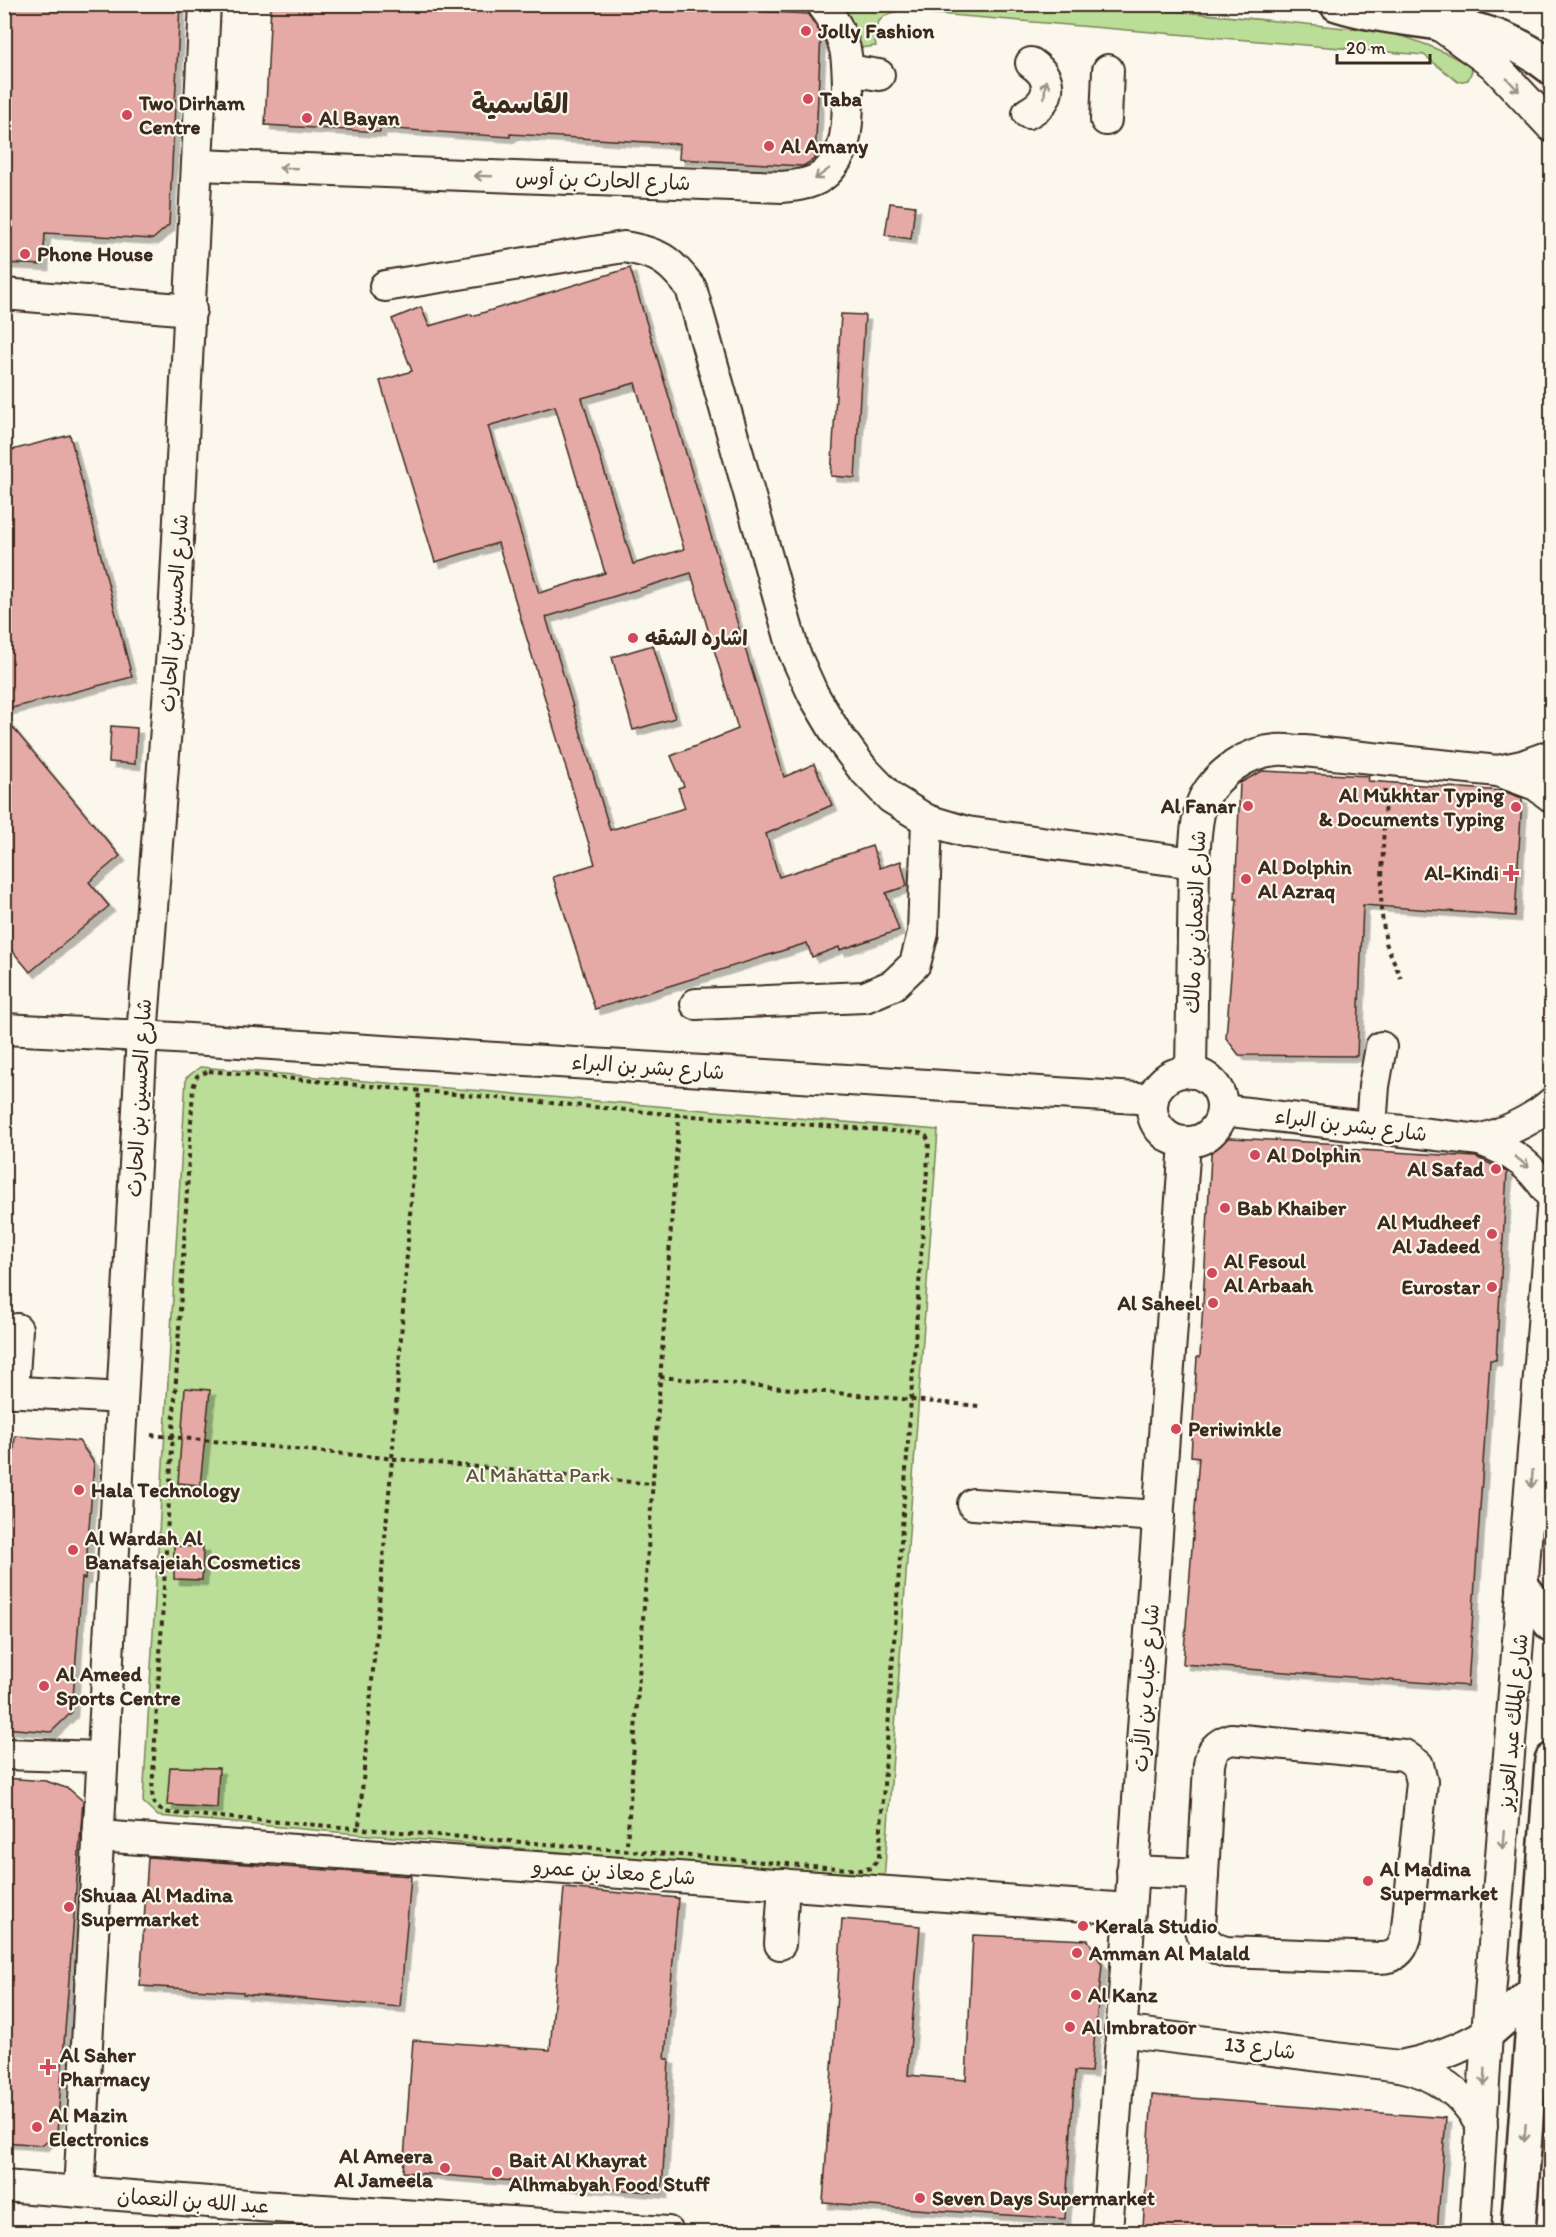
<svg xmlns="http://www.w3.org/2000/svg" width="1556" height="2237" font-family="Itim,'Playpen Sans Arabic',sans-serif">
  <defs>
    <filter id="shadow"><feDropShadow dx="5.5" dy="5.5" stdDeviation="0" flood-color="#0004"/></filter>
  </defs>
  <rect width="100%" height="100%" fill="#fbf7ec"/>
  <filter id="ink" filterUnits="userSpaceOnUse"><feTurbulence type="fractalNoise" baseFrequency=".0167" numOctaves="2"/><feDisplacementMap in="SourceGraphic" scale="12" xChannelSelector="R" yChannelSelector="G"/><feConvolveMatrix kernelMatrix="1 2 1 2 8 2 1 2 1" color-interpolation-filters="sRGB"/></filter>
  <g filter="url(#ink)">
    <g fill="#badd97" stroke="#7a845a" stroke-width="1.5">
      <path d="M843,5H1114L1386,32C1416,39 1443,50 1470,66L1472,71L1468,80L1458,82L1424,55L902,11C881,12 871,25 876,46L859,48L855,29Z"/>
      <polygon points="200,1067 938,1130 884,1881 158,1816 143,1802 186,1078"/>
    </g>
    <g fill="#e5aaa6" stroke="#3b2a1e" stroke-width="1.5" fill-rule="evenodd" filter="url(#shadow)">
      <polygon points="4,4 180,4 169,225 153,239 45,233 43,265 4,263"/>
      <polygon points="271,4 678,4 678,7 808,14 821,34 815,159 803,166 679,159 680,144 510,134 510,137 380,128 380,132 265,125"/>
      <polygon points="890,203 915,206 911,239 885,235"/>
      <path d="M630,268L784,777L814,764L832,805L766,834L779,877L872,846L880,868L901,861L907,886L886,893L899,930L840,950L839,947L812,957L807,943L595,1009L553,877L595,864L498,543L435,562L380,381L412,371L392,319L421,307L429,326L471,314L472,316ZM635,383L684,549L633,564L582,398ZM555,406L605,573L539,593L488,426ZM691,573L738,729L671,756L684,786L678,788L685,808L610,830L546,617Z"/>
      <polygon points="841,314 865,315 855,478 831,476"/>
      <polygon points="70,435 132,677 4,710 4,452"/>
      <polygon points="653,645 675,718 633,730 612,657"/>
      <polygon points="4,717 120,856 89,882 109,906 30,972 4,941"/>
      <polygon points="111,726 137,728 135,764 109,762"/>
      <polygon points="1262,771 1369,776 1368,781 1503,791 1522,798 1515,916 1363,905 1357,1056 1239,1055 1226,1038 1237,899 1235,899 1240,783"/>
      <polygon points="1212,1137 1343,1144 1343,1149 1476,1157 1507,1172 1496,1360 1490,1360 1468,1686 1183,1664 1199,1457 1191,1456 1197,1357 1200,1357"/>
      <polygon points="185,1388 210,1390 200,1485 178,1483"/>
      <polygon points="15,1436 79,1441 94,1463 85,1579 82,1578 72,1712 51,1732 4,1728 4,1571"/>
      <polygon points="174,1546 203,1547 202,1580 174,1579"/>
      <polygon points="170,1767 219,1768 217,1808 167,1805"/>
      <polygon points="4,1778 46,1781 69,1789 83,1801 57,2133 43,2145 4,2142"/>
      <polygon points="148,1857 411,1876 400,2007 243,1994 243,1992 140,1986"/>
      <polygon points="564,1888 678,1898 665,2059 669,2059 662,2193 403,2172 413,2040 550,2050"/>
      <polygon points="842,1919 920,1926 908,2075 966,2080 973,1935 1088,1940 1102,1965 1091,2072 1075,2071 1065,2219 823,2203"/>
      <polygon points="1152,2095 1446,2118 1437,2232 1211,2232 1143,2227"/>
    </g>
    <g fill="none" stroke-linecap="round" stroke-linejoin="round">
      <defs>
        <g id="minor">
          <polyline points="1438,24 1493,64 1552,127"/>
          <polyline points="848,70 879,75"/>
          <path d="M1028,113C1052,100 1054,79 1031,63"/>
          <polyline points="1106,120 1108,70"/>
          <path d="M198,165L783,187C798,185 814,184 826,173C836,163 843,151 845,137C849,117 849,68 845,49C841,32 833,18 822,4"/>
          <path d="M385,286L624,247C659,253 669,259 691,288L794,652L813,694L836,733L862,768L891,798L927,820L967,832L1194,863"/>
          <polyline points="4,294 191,310"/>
          <polyline points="1498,771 1522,766 1552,755"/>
          <polyline points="696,1004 865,997 893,985 915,964 923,933 927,820"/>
          <polyline points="4,1029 142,1036 1153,1099"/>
          <circle cx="1187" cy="1107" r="35"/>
          <path d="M1191,1073L1194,863C1195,844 1196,814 1204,798C1218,773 1247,752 1276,750C1285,749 1295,751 1304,751L1498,771L1536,785L1552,797"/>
          <path d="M1222,1110L1480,1140C1515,1153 1532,1166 1552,1197"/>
          <polyline points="1371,1127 1374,1086 1381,1047"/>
          <path d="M1480,1140C1507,1132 1531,1121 1552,1103"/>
          <polyline points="4,1391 122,1398"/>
          <polyline points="13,1392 17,1329"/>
          <polyline points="973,1504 1159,1516"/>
          <path d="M1231,1739L1404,1755L1418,1765L1422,1782L1406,1937C1402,1952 1394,1958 1379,1958L1226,1952C1212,1948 1206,1943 1200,1930L1209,1765C1211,1750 1217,1744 1231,1739Z"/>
          <polyline points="4,1754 103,1757"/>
          <polyline points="98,1836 1129,1909"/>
          <polyline points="1132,1871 1203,1874"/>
          <polyline points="780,1944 784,1884"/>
          <path d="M1120,2031L1400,2066C1437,2074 1463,2093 1482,2126"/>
          <path d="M1400,2066C1432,2060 1459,2050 1487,2033"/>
          <polyline points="4,2186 260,2206 668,2232"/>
          <polyline points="79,2191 142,1036 173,638 205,4"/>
          <polyline points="1107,2232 1185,1143"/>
          <polyline points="1475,2232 1487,2033 1552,1211"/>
        </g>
        <g id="highway">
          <path d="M1337,4C1413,28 1485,13 1552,68"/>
          <polyline points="1524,1589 1552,1625"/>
          <polyline points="1487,2033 1534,1992"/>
          <polyline points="1518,2232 1552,1760"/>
        </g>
      </defs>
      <use href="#minor" stroke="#3b2a1e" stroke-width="34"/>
      <use href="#highway" stroke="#3b2a1e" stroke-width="38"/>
      <g stroke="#3b2a1e" stroke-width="4" stroke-dasharray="4.5 4.5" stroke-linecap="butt">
        <polyline points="1385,790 1381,909 1386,943 1401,978"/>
        <path d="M209,1071L679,1115L920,1133L926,1136L929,1142L879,1856L878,1860L871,1868L861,1870L171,1813C158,1811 153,1805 152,1792L193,1088L197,1076Z"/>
        <polyline points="660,1377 979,1406"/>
        <polyline points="151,1435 652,1484"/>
        <polyline points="359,1825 392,1460 419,1091"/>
        <polyline points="627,1844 679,1115"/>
      </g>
      <use href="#minor" stroke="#fbf7ec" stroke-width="30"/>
      <use href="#highway" stroke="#fbf7ec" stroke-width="33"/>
    </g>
    <defs><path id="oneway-shaft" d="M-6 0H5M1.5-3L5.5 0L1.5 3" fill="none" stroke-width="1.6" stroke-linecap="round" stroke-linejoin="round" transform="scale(1.5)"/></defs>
    <g stroke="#9b9085">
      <use href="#oneway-shaft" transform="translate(1513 85) rotate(47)"/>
      <use href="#oneway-shaft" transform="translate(1045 89) rotate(-85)"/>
      <use href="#oneway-shaft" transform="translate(288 168) rotate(-178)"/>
      <use href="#oneway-shaft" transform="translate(822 174) rotate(143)"/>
      <use href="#oneway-shaft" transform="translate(483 176) rotate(-178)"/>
      <use href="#oneway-shaft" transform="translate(1522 1162) rotate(39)"/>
      <use href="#oneway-shaft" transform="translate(1532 1479) rotate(94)"/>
      <use href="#oneway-shaft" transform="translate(1503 1840) rotate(95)"/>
      <use href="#oneway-shaft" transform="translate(1485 2077) rotate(93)"/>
      <use href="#oneway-shaft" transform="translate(1525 2133) rotate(94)"/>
    </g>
  </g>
  <g fill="#d1495b" stroke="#fbf7ec" stroke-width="2">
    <circle cx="806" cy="31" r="6"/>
    <circle cx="808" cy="99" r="6"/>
    <circle cx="127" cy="115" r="6"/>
    <circle cx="307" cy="118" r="6"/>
    <circle cx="769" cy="146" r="6"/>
    <circle cx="25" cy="254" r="6"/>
    <circle cx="633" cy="638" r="6"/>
    <circle cx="1248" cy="806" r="6"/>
    <circle cx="1516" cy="807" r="6"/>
    <path d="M1508 864h6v6h6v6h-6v6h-6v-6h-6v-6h6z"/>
    <circle cx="1246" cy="879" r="6"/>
    <circle cx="1255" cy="1155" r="6"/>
    <circle cx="1496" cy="1169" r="6"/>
    <circle cx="1225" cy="1208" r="6"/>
    <circle cx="1492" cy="1234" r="6"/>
    <circle cx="1212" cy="1273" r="6"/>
    <circle cx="1492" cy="1287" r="6"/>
    <circle cx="1213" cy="1303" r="6"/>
    <circle cx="1176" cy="1429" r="6"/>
    <circle cx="79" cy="1490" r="6"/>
    <circle cx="73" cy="1550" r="6"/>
    <circle cx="44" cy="1686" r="6"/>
    <circle cx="1368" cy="1881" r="6"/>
    <circle cx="69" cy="1907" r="6"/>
    <circle cx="1083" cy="1926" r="6"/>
    <circle cx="1077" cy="1953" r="6"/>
    <circle cx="1076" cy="1995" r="6"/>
    <circle cx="1070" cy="2027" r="6"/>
    <path d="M45 2058h6v6h6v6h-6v6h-6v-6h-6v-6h6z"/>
    <circle cx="37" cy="2127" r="6"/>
    <circle cx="445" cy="2168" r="6"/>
    <circle cx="497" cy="2172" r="6"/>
    <circle cx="920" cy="2198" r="6"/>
  </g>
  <g text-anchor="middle" stroke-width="4.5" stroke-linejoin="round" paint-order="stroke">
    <g font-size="21" font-weight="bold" fill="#3b2a1e" stroke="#fbf7ec" text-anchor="start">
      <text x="818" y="38">Jolly Fashion</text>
      <text x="820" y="106">Taba</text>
      <text x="139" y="110">Two Dirham<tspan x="139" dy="24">Centre</tspan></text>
      <text x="319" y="125">Al Bayan</text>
      <text x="781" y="153">Al Amany</text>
      <text x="37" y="261">Phone House</text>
      <text x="645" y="645">اشاره الشقه</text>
      <text x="1504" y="802" text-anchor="end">Al Mukhtar Typing<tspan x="1504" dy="24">&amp; Documents Typing</tspan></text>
      <text x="1236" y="813" text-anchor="end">Al Fanar</text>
      <text x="1258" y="874">Al Dolphin<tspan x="1258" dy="24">Al Azraq</tspan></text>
      <text x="1499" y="880" text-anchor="end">Al-Kindi</text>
      <text x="1267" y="1162">Al Dolphin</text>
      <text x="1484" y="1176" text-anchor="end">Al Safad</text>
      <text x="1237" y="1215">Bab Khaiber</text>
      <text x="1480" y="1229" text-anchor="end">Al Mudheef<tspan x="1480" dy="24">Al Jadeed</tspan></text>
      <text x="1224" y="1268">Al Fesoul<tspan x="1224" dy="24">Al Arbaah</tspan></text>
      <text x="1480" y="1294" text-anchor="end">Eurostar</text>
      <text x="1201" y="1310" text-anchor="end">Al Saheel</text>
      <text x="1188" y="1436">Periwinkle</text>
      <text x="91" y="1497">Hala Technology</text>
      <text x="85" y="1545">Al Wardah Al<tspan x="85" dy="24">Banafsajeiah Cosmetics</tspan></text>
      <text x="56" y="1681">Al Ameed<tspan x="56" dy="24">Sports Centre</tspan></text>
      <text x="1380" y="1876">Al Madina<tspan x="1380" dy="24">Supermarket</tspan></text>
      <text x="81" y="1902">Shuaa Al Madina<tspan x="81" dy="24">Supermarket</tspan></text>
      <text x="1095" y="1933">Kerala Studio</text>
      <text x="1089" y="1960">Amman Al Malald</text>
      <text x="1088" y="2002">Al Kanz</text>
      <text x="1082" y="2034">Al Imbratoor</text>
      <text x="60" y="2062">Al Saher<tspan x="60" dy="24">Pharmacy</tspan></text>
      <text x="49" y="2122">Al Mazin<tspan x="49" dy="24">Electronics</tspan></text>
      <text x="433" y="2163" text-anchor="end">Al Ameera<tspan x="433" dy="24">Al Jameela</tspan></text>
      <text x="509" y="2167">Bait Al Khayrat<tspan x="509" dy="24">Alhmabyah Food Stuff</tspan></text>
      <text x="932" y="2205">Seven Days Supermarket</text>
    </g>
    <g font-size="21" fill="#3b2a1e" stroke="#fbf7ec">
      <text transform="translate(603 180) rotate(2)" y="7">شارع الحارث بن أوس</text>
      <text transform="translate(174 613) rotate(-86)" y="7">شارع الحسين بن الحارث</text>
      <text transform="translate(1195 922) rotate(-88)" y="7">شارع النعمان بن مالك</text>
      <text transform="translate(648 1067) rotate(4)" y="7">شارع بشر بن البراء</text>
      <text transform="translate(139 1098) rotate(-87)" y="7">شارع الحسين بن الحارث</text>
      <text transform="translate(1351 1125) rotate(7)" y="7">شارع بشر بن البراء</text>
      <text transform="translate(1146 1688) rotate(-86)" y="7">شارع خباب بن الأرت</text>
      <text transform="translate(1513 1722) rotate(-85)" y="7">شارع الملك عبد العزيز</text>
      <text transform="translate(614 1872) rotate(4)" y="7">شارع معاذ بن عمرو</text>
      <text transform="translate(1260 2048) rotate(7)" y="7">شارع 13</text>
      <text transform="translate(193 2201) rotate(4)" y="7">عبد الله بن النعمان</text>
    </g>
    <g font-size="21" fill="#5b573c" stroke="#fbf7ec">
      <text x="538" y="1482">Al Mahatta Park</text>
    </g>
    <g font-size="27" font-weight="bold" fill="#3b2a1e" stroke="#fbf7ec">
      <text x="520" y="113">القاسمية</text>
    </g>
  </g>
  <rect width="1556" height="2237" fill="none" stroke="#fbf7ec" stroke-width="24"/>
  <rect x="12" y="12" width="1532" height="2213" fill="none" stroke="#3b2a1e" stroke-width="2" filter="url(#ink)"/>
  <path d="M1337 54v9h93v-9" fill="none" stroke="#3b2a1e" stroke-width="3"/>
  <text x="1346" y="54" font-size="18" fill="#3b2a1e" stroke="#fbf7ec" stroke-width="4.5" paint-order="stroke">20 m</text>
</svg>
